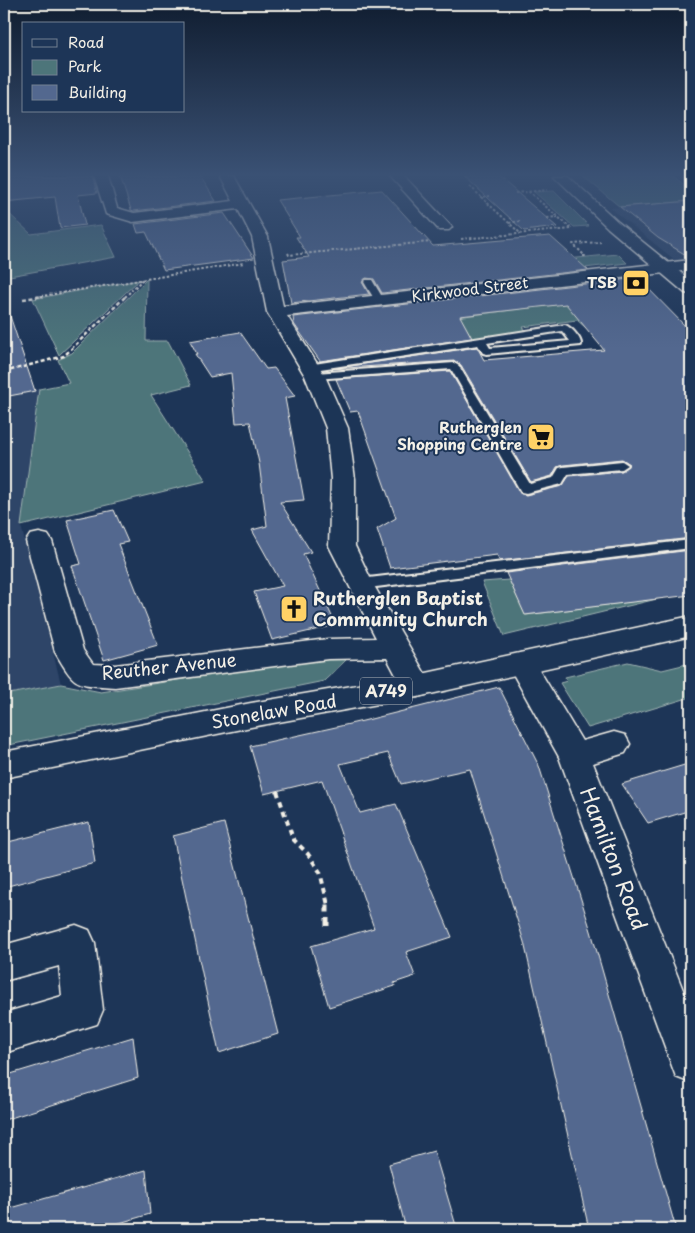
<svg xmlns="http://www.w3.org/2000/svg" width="695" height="1233" font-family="'Playpen Sans',sans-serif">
  <rect width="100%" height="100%" fill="#1d3557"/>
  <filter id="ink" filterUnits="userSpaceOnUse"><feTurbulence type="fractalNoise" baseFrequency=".02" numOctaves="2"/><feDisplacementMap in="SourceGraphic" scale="10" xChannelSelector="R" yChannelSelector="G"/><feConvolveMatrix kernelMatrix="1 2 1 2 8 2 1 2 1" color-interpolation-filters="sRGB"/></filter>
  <g filter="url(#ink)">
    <g fill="#2d4468">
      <polygon points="691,201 691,273 610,208 620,207"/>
      <polygon points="39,389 21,526 61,684 4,695 4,396"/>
    </g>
    <g fill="#4d757a" stroke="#a0b3b1">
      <polygon points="583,176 673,176 691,190 691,201 620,207"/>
      <polygon points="554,191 589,226 574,227 534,192"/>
      <polygon points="4,209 31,234 101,225 116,257 4,277"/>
      <polygon points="618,254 627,263 482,280 505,265"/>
      <polygon points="147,279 146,341 168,341 191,385 151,395 206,481 21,526 39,389 69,383 58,360 72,353"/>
      <polygon points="139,280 59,355 33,299"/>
      <polygon points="621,296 586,328 577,320 523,327 526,331 419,347 402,324"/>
      <polygon points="509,580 526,615 661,598 504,636 482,582"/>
      <polygon points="331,656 346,660 324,681 4,746 4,695 61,684 101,692"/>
      <polygon points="628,662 662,670 691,663 691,697 588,728 560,683 567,681 565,677"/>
    </g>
    <g fill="#53688f" stroke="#f4f1e8">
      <polygon points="4,176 92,176 97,193 78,195 85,225 60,228 55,197 4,202"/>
      <polygon points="120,176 200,176 216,201 134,211 131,210"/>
      <polygon points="464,176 498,176 557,227 524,231"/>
      <polygon points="382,190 433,246 550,236 588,270 382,293 374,279 366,278 362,282 369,294 291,303 283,260 309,257 296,237 300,237 277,200"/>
      <polygon points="691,201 691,258 658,238 620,207"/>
      <polygon points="224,213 254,258 164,270 146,232 138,233 135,224"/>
      <polygon points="638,278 691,332 691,538 500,561 497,555 390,568 377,529 396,518 358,411 350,412 336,379 450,371 521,494 526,495 562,486 569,476 622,471 630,464 622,459 563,465 557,467 552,476 531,482 461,365 455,361 331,369 477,347 484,360 604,350 566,304 460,316 472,338 320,361 294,324 293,317"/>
      <polygon points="8,310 35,391 4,397 4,311"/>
      <polygon points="240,332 266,369 274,368 295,396 285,398 304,500 280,502 311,552 303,554 336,625 272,640 254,592 283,586 252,530 267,526 259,463 250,422 236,423 231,373 210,377 195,354 197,354 190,341"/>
      <polygon points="114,510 128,542 118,544 158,645 104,660 72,566 81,564 67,520"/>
      <polygon points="691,550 691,595 525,615 506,573"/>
      <polygon points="499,687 539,766 591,931 676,1229 589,1229 524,942 470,769 401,784 388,753 340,764 360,813 396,804 452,937 406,952 415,976 394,983 395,986 329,1007 311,946 374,928 322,780 264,794 250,746 363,721"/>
      <polygon points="691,763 691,810 648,823 622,784"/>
      <polygon points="89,822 95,863 4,887 4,843"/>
      <polygon points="224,823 278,1034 219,1053 173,836"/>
      <polygon points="133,1037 138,1078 4,1120 4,1076"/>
      <polygon points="434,1151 457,1229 406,1229 389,1164"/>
      <polygon points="146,1170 150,1214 99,1229 4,1229 4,1210"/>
    </g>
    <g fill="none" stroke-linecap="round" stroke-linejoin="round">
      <defs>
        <g id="lane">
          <polygon points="366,280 372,280 384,300 382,302 376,302 364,282"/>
          <path d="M565,325C571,327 582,339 581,345L487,354L483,353L478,345L314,370L309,367L314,364ZM562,331L570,341L490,348L487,343Z"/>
          <polygon points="454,363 459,366 530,484 553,478 559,468 563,467 622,461 628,465 622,469 568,474 562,484 526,493 521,492 451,369 315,379 310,376 315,373"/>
          <polygon points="691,540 691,548 360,589 353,584 360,579"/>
        </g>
        <g id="street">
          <path d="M94,176H108L117,208L134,213L233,201L220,176H234L268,237L283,306L691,260V270L287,316L325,376L348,428L355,479V546L373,584L432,686L428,694L417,697L406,694L387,658L328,659L115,687C75,684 76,688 55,652L26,541L30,535L39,533L48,535L52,541L83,650L93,664L115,665L328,639L376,638L329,546L331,479L326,428L305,376L267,312L252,237L238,209L133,222L106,214Z"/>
          <polygon points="390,176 404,176 449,224 452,227 449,230 439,230"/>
          <polygon points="683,176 691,176 691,182 686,181"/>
          <polygon points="521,653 531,656 582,741 614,732 625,735 630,744 625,753 593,763 691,1010 691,1083 676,1077 559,757 507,663 511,656"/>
          <polygon points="76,925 89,930 95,943 103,1010 97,1024 4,1053 4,1013 62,996 59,966 4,981 4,945"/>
        </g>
        <polygon id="secondary" points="554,176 568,176 618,222 691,281 691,294 685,293 608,228"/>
        <polygon id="primary" points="691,616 691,636 417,697 251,727 4,778 4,752 251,703 417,675"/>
      </defs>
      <use href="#lane" stroke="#f4f1e8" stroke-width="4"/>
      <use href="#street" stroke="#f4f1e8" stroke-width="3"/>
      <use href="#secondary" stroke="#f4f1e8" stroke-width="3"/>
      <use href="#primary" stroke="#f4f1e8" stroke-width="3"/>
      <g stroke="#f4f1e8" stroke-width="2" stroke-dasharray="2.5 2" stroke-linecap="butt">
        <polyline points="470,186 481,197 490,196"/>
        <polyline points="515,193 547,190"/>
        <polyline points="481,197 520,233"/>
        <polyline points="547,218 558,217"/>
        <polyline points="509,223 520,221"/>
        <polyline points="461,239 572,229 529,192"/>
        <polyline points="288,253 289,255 430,242"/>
        <polyline points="583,256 585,256 573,244 601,242"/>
        <polyline points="36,297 244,263"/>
        <polyline points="125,297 144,278"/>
      </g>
      <g stroke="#f4f1e8" stroke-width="2.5" stroke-dasharray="4 2.5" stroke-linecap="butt">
        <polyline points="23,299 44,296"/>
        <polyline points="4,372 64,356 126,296"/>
      </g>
      <polyline stroke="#f4f1e8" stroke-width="4" stroke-dasharray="5.5 4.5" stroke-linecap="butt" points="277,791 293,839 308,854 320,872 328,905"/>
      <polyline stroke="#f4f1e8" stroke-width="5" stroke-dasharray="8 5.5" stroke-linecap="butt" points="327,926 327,904"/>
      <use href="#lane" fill="#1d3557" fill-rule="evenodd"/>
      <use href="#street" fill="#1d3557" fill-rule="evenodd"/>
      <use href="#secondary" fill="#1d3557" fill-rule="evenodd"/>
      <use href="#primary" fill="#1d3557" fill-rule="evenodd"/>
    </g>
  </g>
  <linearGradient id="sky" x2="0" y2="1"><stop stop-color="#101d30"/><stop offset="0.5" stop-color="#3a5174"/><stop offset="1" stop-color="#3a5174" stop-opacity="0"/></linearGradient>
  <rect width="695" height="349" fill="url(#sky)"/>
  <defs>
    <symbol id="bank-square" viewBox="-11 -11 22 22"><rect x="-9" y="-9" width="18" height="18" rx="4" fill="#ffd166" stroke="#1d3557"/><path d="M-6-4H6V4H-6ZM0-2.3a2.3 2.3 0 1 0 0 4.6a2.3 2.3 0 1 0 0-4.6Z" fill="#111"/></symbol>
    <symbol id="supermarket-square" viewBox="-11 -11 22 22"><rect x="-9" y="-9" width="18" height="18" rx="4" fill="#ffd166" stroke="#1d3557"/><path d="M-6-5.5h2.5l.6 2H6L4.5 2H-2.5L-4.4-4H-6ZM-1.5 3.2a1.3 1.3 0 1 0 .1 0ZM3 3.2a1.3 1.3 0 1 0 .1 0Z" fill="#111"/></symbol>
    <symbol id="church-square" viewBox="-11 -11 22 22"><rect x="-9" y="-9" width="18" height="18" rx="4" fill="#ffd166" stroke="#1d3557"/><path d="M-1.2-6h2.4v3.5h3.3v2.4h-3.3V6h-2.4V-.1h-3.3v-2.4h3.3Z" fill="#111"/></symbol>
  </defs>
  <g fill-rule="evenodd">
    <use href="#bank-square" x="620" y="267" width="32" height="32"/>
    <use href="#supermarket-square" x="525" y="421" width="32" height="32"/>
    <use href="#church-square" x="278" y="593" width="32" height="32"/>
  </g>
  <g text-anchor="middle" stroke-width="4" stroke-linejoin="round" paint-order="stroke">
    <g font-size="15" font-weight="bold" fill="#f4f1e8" stroke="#1d3557" text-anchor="end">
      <text x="617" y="288">TSB</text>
      <text x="522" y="433">Rutherglen<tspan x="522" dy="17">Shopping Centre</tspan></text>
    </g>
    <g font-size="15" fill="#f4f1e8" stroke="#1d3557">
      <text transform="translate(470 290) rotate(-7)" y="5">Kirkwood Street</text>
    </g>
    <rect fill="#1d3557" stroke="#b4b9bc" stroke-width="1" x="360" y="677.5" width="52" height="27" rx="4"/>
    <g font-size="16" font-weight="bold" fill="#f4f1e8">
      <text x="386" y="697">A749</text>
    </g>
    <g font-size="18" font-weight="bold" fill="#f4f1e8" stroke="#1d3557" text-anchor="start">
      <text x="313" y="605">Rutherglen Baptist<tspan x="313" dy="21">Community Church</tspan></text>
    </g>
    <g font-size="18" fill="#f4f1e8" stroke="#1d3557">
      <text transform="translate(169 667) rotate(-6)" y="6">Reuther Avenue</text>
      <text transform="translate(274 712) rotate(-10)" y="6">Stonelaw Road</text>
    </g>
    <g font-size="21" fill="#f4f1e8" stroke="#1d3557">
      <text transform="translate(613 859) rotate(69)" y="7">Hamilton Road</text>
    </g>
  </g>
  <rect width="695" height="1233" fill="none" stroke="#1d3557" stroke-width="20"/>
  <rect x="10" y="10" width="675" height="1213" fill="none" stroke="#f4f1e8" stroke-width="2" filter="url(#ink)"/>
  <rect x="22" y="22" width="162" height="90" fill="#1d3557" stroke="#738091"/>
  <rect x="32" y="39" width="25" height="8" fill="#1d3557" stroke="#738091"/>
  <text x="68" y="48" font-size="15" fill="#f4f1e8">Road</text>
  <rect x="32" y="60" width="25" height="15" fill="#4d757a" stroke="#738091"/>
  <text x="68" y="72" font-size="15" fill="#f4f1e8">Park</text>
  <rect x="32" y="85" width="25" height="15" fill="#53688f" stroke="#738091"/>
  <text x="68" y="98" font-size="15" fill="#f4f1e8">Building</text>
</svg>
